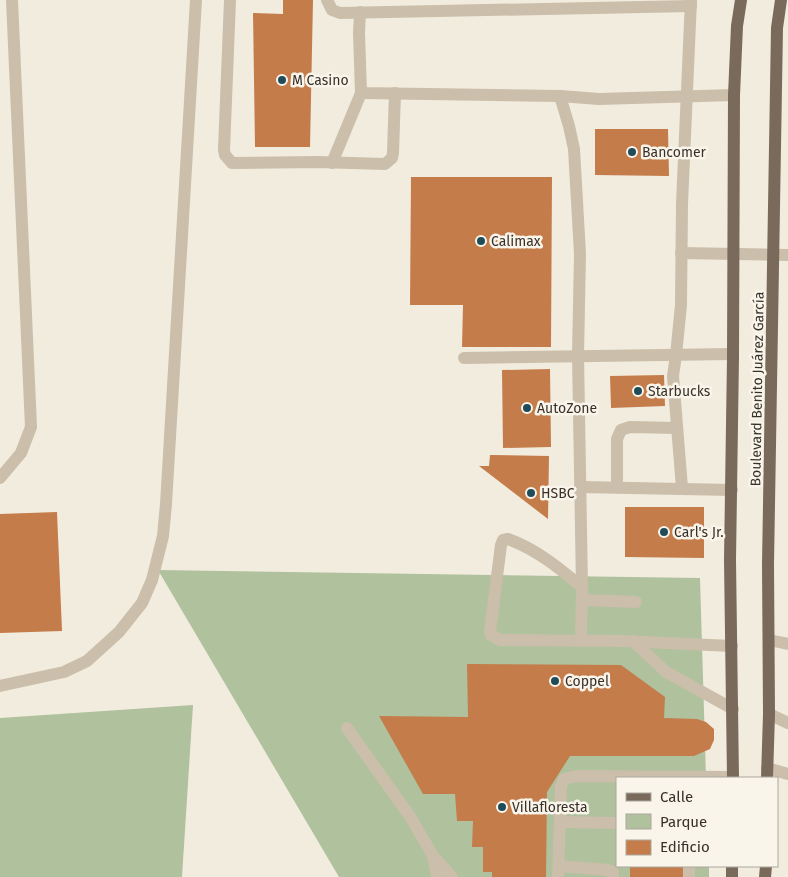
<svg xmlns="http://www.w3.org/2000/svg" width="788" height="877" font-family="'Fira Sans',sans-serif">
  <rect width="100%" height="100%" fill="#f2ecde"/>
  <g fill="#b0c19e">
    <polygon points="158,570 700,578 706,778 617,778 617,866 709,866 709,877 339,877"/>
    <polygon points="193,705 182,877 0,877 0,718"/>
  </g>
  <g fill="#c47c4b">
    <polygon points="283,0 313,0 310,147 255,147 253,13 283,14"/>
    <polygon points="595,129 668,129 669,176 595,175"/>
    <polygon points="411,177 552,177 551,347 462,347 463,305 410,305"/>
    <polygon points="550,369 551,447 503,448 502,370"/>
    <polygon points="664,375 665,406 611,408 610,376"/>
    <polygon points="490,455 549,456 548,519 479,466 489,466"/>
    <polygon points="625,507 704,507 704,558 625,557"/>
    <polygon points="57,512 62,631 0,633 0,514"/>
    <polygon points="467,664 621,665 665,697 664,718 697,719 706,722 714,729 714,740 710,749 694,756 570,756 547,792 546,877 492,877 492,872 483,872 483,847 472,847 473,821 457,821 455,794 423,794 379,716 468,717"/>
    <rect x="630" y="866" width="55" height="11"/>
  </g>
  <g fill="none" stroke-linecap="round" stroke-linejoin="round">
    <g stroke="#cbbeaa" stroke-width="12">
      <polyline points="230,0 224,150 225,155 232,163 318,162 385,164 392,158 393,153 395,93"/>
      <polyline points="327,0 332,10 340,13 691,6"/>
      <polyline points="360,12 359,33 361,93 560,96 599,99 734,95"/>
      <polyline points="560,96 569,126 574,149 580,254 578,355 582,587 581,640"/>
      <polyline points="332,163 361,93"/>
      <polyline points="681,253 788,255"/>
      <polyline points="464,358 733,354"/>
      <polyline points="0,478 21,453 31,427 12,0"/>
      <polyline points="580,487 732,490"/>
      <polyline points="617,487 617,439 621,430 630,427 677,428"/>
      <polyline points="682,488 673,376 676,355 681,305 682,204 691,0"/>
      <path d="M582,587C559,568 536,549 508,539L503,540L501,545L490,631L491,635L500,640L622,641L732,646"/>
      <polyline points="582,600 636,602"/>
      <polyline points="769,640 788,644"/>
      <polyline points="633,641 666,672 733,709"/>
      <polyline points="0,686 64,672 87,661 119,632 142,603 152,580 163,536 166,504 196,0"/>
      <polyline points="769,714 788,723"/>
      <polyline points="347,728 411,818 433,856 452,877"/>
      <polyline points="767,768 788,774"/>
      <polyline points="560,822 617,823"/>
      <polyline points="433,856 437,877"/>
      <polyline points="559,866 608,870 613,872 613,877"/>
      <polyline points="558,877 561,786 564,779 577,776 733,777"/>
      <polyline points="689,877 689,866"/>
    </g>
    <g stroke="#7a6a5b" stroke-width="12">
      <polyline points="733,778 730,560 733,357 734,95 737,26 741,0"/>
      <polyline points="767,778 769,714 768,564 777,28 781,0"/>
      <polyline points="732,866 732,877"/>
      <polyline points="765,877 766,866"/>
    </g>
  </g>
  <g fill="#204c59" stroke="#faf5eb" stroke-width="2">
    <circle cx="282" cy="80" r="5"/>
    <circle cx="632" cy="152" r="5"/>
    <circle cx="481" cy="241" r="5"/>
    <circle cx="638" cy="391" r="5"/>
    <circle cx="527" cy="408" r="5"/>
    <circle cx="531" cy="493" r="5"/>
    <circle cx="664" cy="532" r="5"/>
    <circle cx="555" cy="681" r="5"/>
    <circle cx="502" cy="807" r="5"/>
  </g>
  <g text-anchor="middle" stroke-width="5" stroke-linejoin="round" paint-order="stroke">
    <g font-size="14" fill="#38312a" stroke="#faf5eb" text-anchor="start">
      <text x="292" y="85">M Casino</text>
      <text x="642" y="157">Bancomer</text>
      <text x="491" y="246">Calimax</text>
      <text x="648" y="396">Starbucks</text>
      <text x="537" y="413">AutoZone</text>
      <text x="541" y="498">HSBC</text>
      <text x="674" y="537">Carl's Jr.</text>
      <text x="565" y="686">Coppel</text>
      <text x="512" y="812">Villafloresta</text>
    </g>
    <g font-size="14" fill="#38312a" stroke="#faf5eb">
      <text transform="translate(757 389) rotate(-89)" y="5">Boulevard Benito Juárez García</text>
    </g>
  </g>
  <rect x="616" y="777" width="162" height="90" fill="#faf5eb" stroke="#aca79e"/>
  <rect x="626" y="793" width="25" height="8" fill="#7a6a5b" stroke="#aca79e"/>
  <text x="660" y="802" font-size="15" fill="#38312a">Calle</text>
  <rect x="626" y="814" width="25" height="15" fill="#b0c19e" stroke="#aca79e"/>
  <text x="660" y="827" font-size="15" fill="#38312a">Parque</text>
  <rect x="626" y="840" width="25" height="15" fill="#c47c4b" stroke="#aca79e"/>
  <text x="660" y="852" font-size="15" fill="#38312a">Edificio</text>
</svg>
